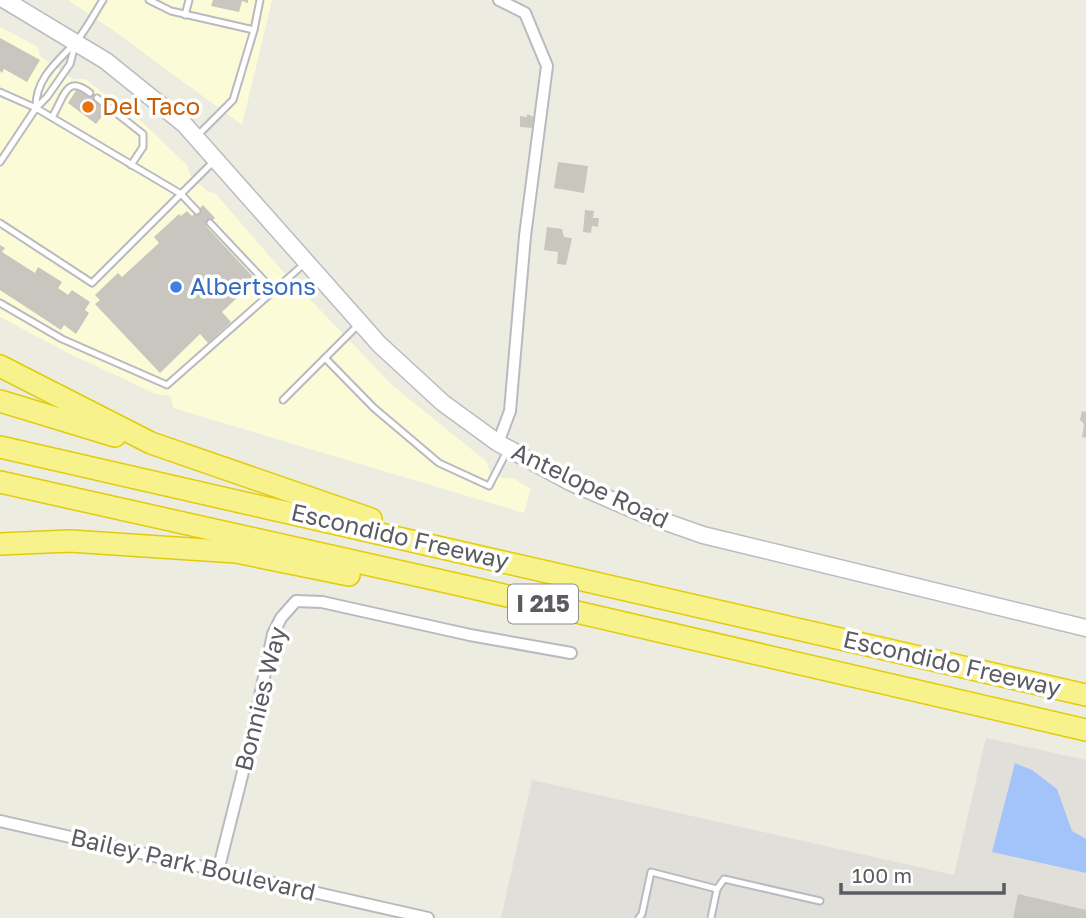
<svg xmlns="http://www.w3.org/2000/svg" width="1086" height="918" font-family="'Golos Text',sans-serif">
  <rect width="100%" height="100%" fill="#ecece1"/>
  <g fill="#fcfbd7">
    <polygon points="68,0 272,0 242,125 114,31"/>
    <polygon points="0,27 38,47 40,56 73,79 85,79 143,123 187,165 190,175 206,190 216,194 279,267 393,386 486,461 490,472 503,478 513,478 531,489 524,513 173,408 171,396 156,394 68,353 0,317"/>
  </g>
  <polygon fill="#e0dfd9" points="986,738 1086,760 1086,918 501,918 532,780 954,875"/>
  <polygon fill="#a3c3fb" points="1015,763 1032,770 1057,789 1072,831 1086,839 1086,873 992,852"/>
  <g fill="#c8c6bf">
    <polygon points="213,0 248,0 248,3 242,1 239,12 211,6"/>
    <polygon points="0,38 40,60 27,82 4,69 2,73 0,71"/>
    <polygon points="81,88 91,92 108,109 96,124 68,103 77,89"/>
    <polygon points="527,114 534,117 533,128 520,127 520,116 527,117"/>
    <polygon points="558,162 588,166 584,193 554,188"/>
    <polygon points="203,205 215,218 206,226 256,280 222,312 231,322 208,343 200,334 160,373 95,304 100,300 95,295 118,273 122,277 159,243 154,237 179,214 181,216 187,211 192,216"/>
    <polygon points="585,210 594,211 593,218 599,218 598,227 592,226 591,233 583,232"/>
    <polygon points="547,227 562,229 564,237 572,238 566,265 557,264 558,252 544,250"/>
    <polygon points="0,245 5,248 2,252 35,273 38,267 62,282 58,288 68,295 72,290 90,302 85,310 89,313 76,334 64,325 61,330 0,290"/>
    <polygon points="1082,411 1086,412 1086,438 1082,437 1084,424 1080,420"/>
    <polygon points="1018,894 1086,910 1086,918 1013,918"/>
  </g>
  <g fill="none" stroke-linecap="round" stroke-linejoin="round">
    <defs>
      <g id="service">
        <polyline points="149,0 171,11 254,30 260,0"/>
        <polyline points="185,15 189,0"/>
        <polyline points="0,92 36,108 181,194 197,211"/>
        <polyline points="97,98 143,134 143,147 131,165"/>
        <path d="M36,108C35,79 57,62 75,43C86,30 94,14 103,0"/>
        <path d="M52,117C64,99 65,73 90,93"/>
        <polyline points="198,135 233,100 254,30"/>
        <polyline points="0,162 36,108 47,97 70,64 75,45"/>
        <polyline points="0,223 92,283 215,160"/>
        <polyline points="210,223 274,291"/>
        <polyline points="0,303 62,339 167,385 304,264"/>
        <polyline points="325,358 374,408 439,463 489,486 507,451"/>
        <polyline points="283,400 358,325"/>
        <polyline points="639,918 642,914 651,872 717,889 724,879 820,901"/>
        <polyline points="711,918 717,889"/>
      </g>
      <g id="minor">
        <polyline points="498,443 510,411 525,236 547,66 525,13 499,0"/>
        <polyline points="0,821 428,918"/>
        <polyline points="218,871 250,744 273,634 281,618 296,601 322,602 470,635 571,653"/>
      </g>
      <polyline id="secondary" points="5,0 106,61 184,124 379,344 443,403 498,443 570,482 646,515 703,535 1086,628"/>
      <g id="motorway">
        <polyline points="0,366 151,443 371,519"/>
        <polyline points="0,401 115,436"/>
        <polyline points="0,447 1086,695"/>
        <polyline points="0,482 460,585 1086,730"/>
        <polyline points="0,544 70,541 236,552 349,575"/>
      </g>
    </defs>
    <use href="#service" stroke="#b9bac0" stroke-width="9"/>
    <use href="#minor" stroke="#b9bac0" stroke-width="14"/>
    <use href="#secondary" stroke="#babcc2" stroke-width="19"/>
    <use href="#motorway" stroke="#e3cb0a" stroke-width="24"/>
    <use href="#service" stroke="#fff" stroke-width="5"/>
    <use href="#minor" stroke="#fff" stroke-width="10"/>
    <use href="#secondary" stroke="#fff" stroke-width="16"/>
    <use href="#motorway" stroke="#f8f28d" stroke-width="21"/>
  </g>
  <circle fill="#e8710a" stroke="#fff" stroke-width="2.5" cx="88" cy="107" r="7"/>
  <circle fill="#3f7fe0" stroke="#fff" stroke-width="2.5" cx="176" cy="287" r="7"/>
  <g text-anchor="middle" stroke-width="7" stroke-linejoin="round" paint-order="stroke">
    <rect fill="#fff" stroke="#8c8d91" stroke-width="2" x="508" y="584.5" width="70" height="39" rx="5"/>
    <g font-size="23" font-weight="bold" fill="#5a5c62">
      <text x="543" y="612">I 215</text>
    </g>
    <g font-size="24" fill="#c56008" stroke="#fff" text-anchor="start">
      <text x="102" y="115">Del Taco</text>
    </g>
    <g font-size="24" fill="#366cbe" stroke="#fff" text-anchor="start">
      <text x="190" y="295">Albertsons</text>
    </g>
    <g font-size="24" fill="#5a5c62" stroke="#fff">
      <text transform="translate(590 486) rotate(25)" y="8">Antelope Road</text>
      <text transform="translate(400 537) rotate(13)" y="8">Escondido Freeway</text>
      <text transform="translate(952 664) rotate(13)" y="8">Escondido Freeway</text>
      <text transform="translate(261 699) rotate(-76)" y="8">Bonnies Way</text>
      <text transform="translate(193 865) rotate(13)" y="8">Bailey Park Boulevard</text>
    </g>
  </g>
  <path d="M841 883v10h163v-10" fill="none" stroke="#5a5c62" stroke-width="3.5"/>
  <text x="852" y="883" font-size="21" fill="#5a5c62" stroke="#ffffff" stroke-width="5" paint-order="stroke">100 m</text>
</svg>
